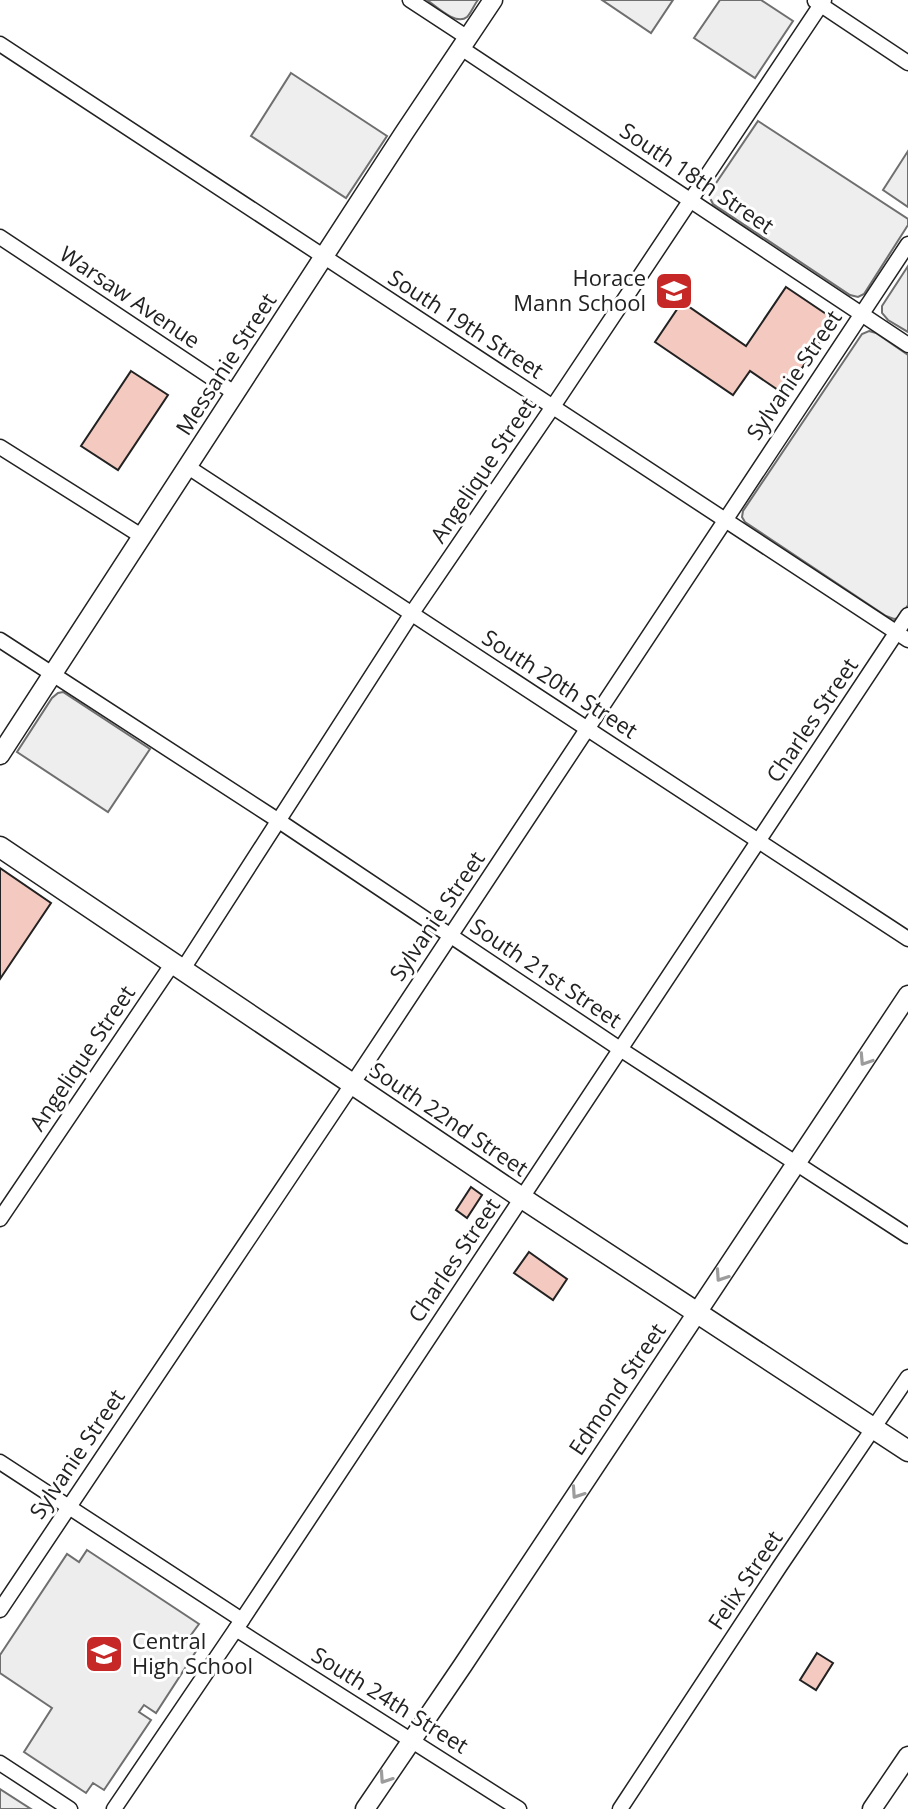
<svg xmlns="http://www.w3.org/2000/svg" width="908" height="1809" font-family="'Open Sans',sans-serif">
  <rect width="100%" height="100%" fill="#fff"/>
  <g fill="#eee" stroke="#6f6f6f" stroke-width="2">
    <path d="M427,0H478C474,5 471,13 467,17C456,26 436,6 427,0Z"/>
    <polygon points="602,0 673,0 651,33"/>
    <polygon points="291,73 387,136 346,198 251,136"/>
    <polygon points="758,121 908,219 908,225 864,294 858,297 850,295 713,204 710,198 710,192"/>
    <polygon points="908,151 908,207 883,190"/>
    <polygon points="908,266 908,332 888,320 882,313 882,306"/>
    <polygon points="869,331 876,333 908,355 908,605 899,618 894,619 886,616 745,522 742,517 743,511 862,334"/>
    <polygon points="63,692 150,749 108,812 17,752 52,698 58,693"/>
  </g>
  <g fill="#ededed" stroke="#6f6f6f" stroke-width="2">
    <polygon points="720,0 761,0 793,21 755,78 694,38"/>
    <polygon points="87,1550 199,1624 191,1635 202,1642 156,1713 144,1705 139,1712 151,1720 104,1790 93,1783 86,1793 24,1752 52,1708 0,1673 0,1655 67,1554 79,1562"/>
    <polygon points="0,1789 31,1809 0,1809"/>
  </g>
  <g fill="#f3c9c0" stroke="#222" stroke-width="2">
    <polygon points="786,287 835,320 784,394 750,371 733,395 655,342 682,302 746,346"/>
    <polygon points="131,371 168,395 118,470 81,446"/>
    <polygon points="0,868 51,903 0,979"/>
    <polygon points="471,1187 482,1195 467,1218 456,1210"/>
    <polygon points="529,1252 567,1279 553,1300 514,1273"/>
    <polygon points="817,1653 833,1663 816,1690 800,1680"/>
  </g>
  <g fill="none" stroke-linecap="round" stroke-linejoin="round">
    <defs>
      <g id="minor">
        <polyline points="410,0 468,38"/>
        <polyline points="815,1 908,63"/>
        <polyline points="0,44 908,640"/>
        <polyline points="461,48 908,345"/>
        <polyline points="0,237 236,394"/>
        <polyline points="0,447 143,537"/>
        <polyline points="188,467 908,939"/>
        <polyline points="0,640 279,821 620,1049 908,1236"/>
        <polyline points="183,969 412,613 552,408 824,0"/>
        <polyline points="0,1219 173,963"/>
        <polyline points="0,1462 242,1620"/>
        <polyline points="0,1610 353,1083 908,244"/>
        <polyline points="236,1629 519,1809"/>
        <polyline points="0,1763 70,1809"/>
        <polyline points="114,1809 242,1620 908,615"/>
        <polyline points="620,1809 780,1566 908,1377"/>
      </g>
      <g id="tertiary">
        <polyline points="0,755 404,133 493,0"/>
        <polyline points="365,1809 463,1665 908,995"/>
        <polyline points="872,1809 908,1756"/>
      </g>
      <polyline id="secondary" points="0,847 522,1198 908,1451"/>
    </defs>
    <use href="#minor" stroke="#222" stroke-width="17"/>
    <use href="#tertiary" stroke="#222" stroke-width="21"/>
    <use href="#secondary" stroke="#222" stroke-width="23"/>
    <use href="#minor" stroke="#fff" stroke-width="14"/>
    <use href="#tertiary" stroke="#fff" stroke-width="18"/>
    <use href="#secondary" stroke="#fff" stroke-width="20"/>
  </g>
  <defs><path id="oneway-chevron" d="M-2-3.5L2.5 0L-2 3.5" fill="none" stroke-width="1.6" stroke-linecap="round" stroke-linejoin="round" transform="scale(2)"/></defs>
  <g stroke="#9c9c9c">
    <use href="#oneway-chevron" transform="translate(865 1060) rotate(123)"/>
    <use href="#oneway-chevron" transform="translate(721 1276) rotate(124)"/>
    <use href="#oneway-chevron" transform="translate(577 1493) rotate(124)"/>
    <use href="#oneway-chevron" transform="translate(385 1778) rotate(124)"/>
  </g>
  <defs>
    <symbol id="school-square" viewBox="-11 -11 22 22"><rect x="-9" y="-9" width="18" height="18" rx="4" fill="#c62828" stroke="#fff"/><path d="M0-5L7-2L0 1L-7-2ZM-4 1L0 2.5L4 1V4Q0 6-4 4Z" fill="#fff"/></symbol>
  </defs>
  <g fill-rule="evenodd">
    <use href="#school-square" x="652" y="269" width="44" height="44"/>
    <use href="#school-square" x="82" y="1632" width="44" height="44"/>
  </g>
  <g text-anchor="middle" stroke-width="6" stroke-linejoin="round" paint-order="stroke">
    <g font-size="22" fill="#222" stroke="#fff">
      <text transform="translate(697 178) rotate(34)" y="8">South 18th Street</text>
      <text transform="translate(130 297) rotate(34)" y="8">Warsaw Avenue</text>
      <text transform="translate(466 324) rotate(33)" y="8">South 19th Street</text>
      <text transform="translate(226 364) rotate(-57)" y="8">Messanie Street</text>
      <text transform="translate(794 375) rotate(-56)" y="8">Sylvanie Street</text>
      <text transform="translate(483 470) rotate(-56)" y="8">Angelique Street</text>
      <text transform="translate(560 684) rotate(33)" y="8">South 20th Street</text>
      <text transform="translate(812 720) rotate(-56)" y="8">Charles Street</text>
      <text transform="translate(437 916) rotate(-56)" y="8">Sylvanie Street</text>
      <text transform="translate(546 973) rotate(34)" y="8">South 21st Street</text>
      <text transform="translate(82 1058) rotate(-56)" y="8">Angelique Street</text>
      <text transform="translate(449 1119) rotate(34)" y="8">South 22nd Street</text>
      <text transform="translate(454 1260) rotate(-56)" y="8">Charles Street</text>
      <text transform="translate(617 1389) rotate(-56)" y="8">Edmond Street</text>
      <text transform="translate(77 1454) rotate(-56)" y="8">Sylvanie Street</text>
      <text transform="translate(745 1580) rotate(-56)" y="8">Felix Street</text>
      <text transform="translate(390 1700) rotate(32)" y="8">South 24th Street</text>
    </g>
    <g font-size="22" fill="#222" stroke="#fff" text-anchor="end">
      <text x="646" y="286">Horace<tspan x="646" dy="25">Mann School</tspan></text>
      <text x="132" y="1649" text-anchor="start">Central<tspan x="132" dy="25">High School</tspan></text>
    </g>
  </g>
</svg>
